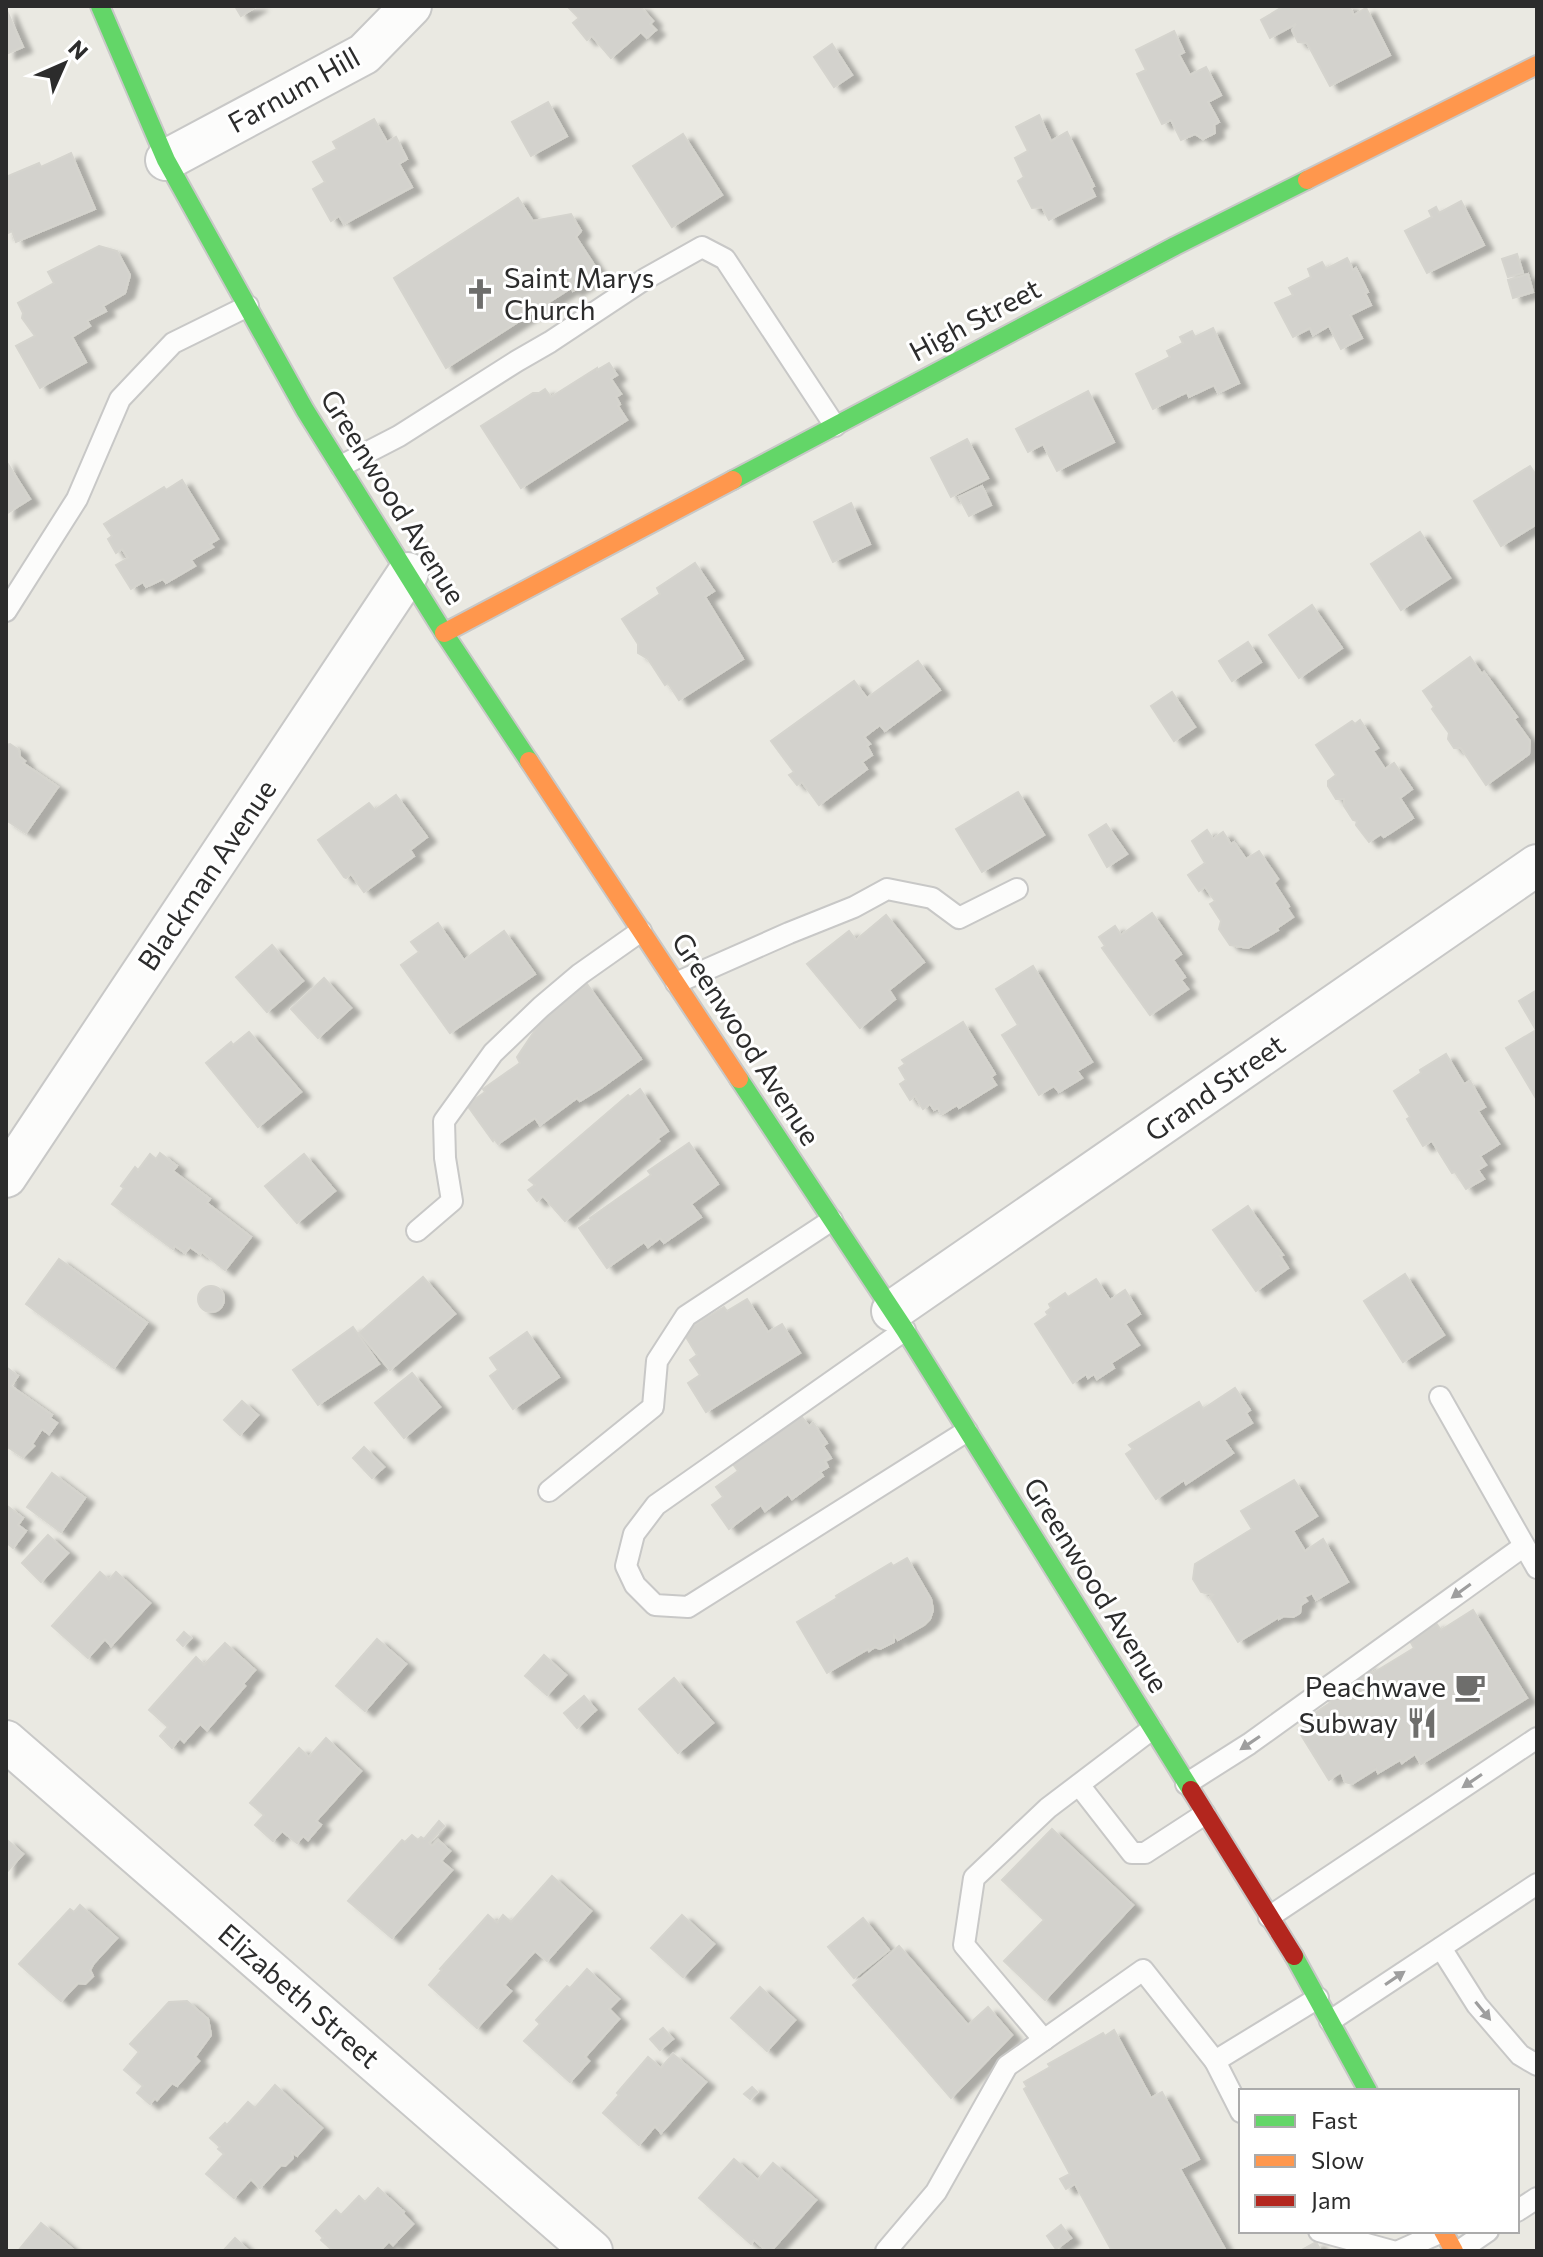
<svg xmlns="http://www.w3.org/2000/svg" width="1543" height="2257" font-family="Commissioner,sans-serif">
  <defs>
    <filter id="shadow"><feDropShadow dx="9" dy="5" stdDeviation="2" flood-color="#0004"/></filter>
  </defs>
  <rect width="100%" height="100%" fill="#eae9e2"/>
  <g fill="#d3d2cd" stroke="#d5d4ce" stroke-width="2" filter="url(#shadow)">
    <polygon points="235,6 257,6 241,16"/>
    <polygon points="567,6 640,6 653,21 650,24 656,30 647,38 641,32 611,58 592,36 587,40 573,23 579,18"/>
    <polygon points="1284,6 1349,6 1354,15 1366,8 1390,55 1330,86 1307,43 1298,42 1292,30 1296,24 1270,38 1261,20"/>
    <polygon points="6,9 23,47 6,54"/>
    <polygon points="1174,31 1184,52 1179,55 1190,75 1206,67 1221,95 1208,102 1219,122 1214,125 1215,133 1203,139 1195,134 1181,140 1171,120 1162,124 1137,74 1146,70 1136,50"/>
    <polygon points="832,44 852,75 834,87 814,57"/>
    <polygon points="548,102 567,136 531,156 512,122"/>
    <polygon points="1039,115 1051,141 1067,132 1094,186 1091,188 1095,196 1049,220 1042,207 1032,208 1018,181 1024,177 1015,158 1028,151 1016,127"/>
    <polygon points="374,119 387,142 396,137 407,159 399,164 412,187 344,224 339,216 331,221 313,189 325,182 313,162 337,149 333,142"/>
    <polygon points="683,134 722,195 672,227 633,166"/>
    <polygon points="71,153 95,209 16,242 12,231 6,234 6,177 39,163 41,167"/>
    <polygon points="518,198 533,221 571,214 581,231 576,237 600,274 573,291 571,288 446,368 394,278"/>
    <polygon points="1461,201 1484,245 1427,273 1405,231 1432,217 1429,211 1436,207 1439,213"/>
    <polygon points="99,246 117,251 130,275 125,293 103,306 106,311 87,321 90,326 72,337 86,362 40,388 16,346 35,336 22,318 23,313 18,303 54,283 48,272"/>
    <polygon points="1517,254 1523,273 1508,277 1502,259"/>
    <polygon points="1347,258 1353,270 1356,268 1368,292 1365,293 1371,305 1350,315 1362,338 1341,349 1329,326 1313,335 1310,328 1293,337 1275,303 1293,295 1289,288 1311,277 1308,269 1322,262 1326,269"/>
    <polygon points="1528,274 1533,292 1513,298 1508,280"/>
    <polygon points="1213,328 1239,383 1218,393 1214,385 1189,397 1187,392 1153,409 1136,374 1170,357 1167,351 1183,343 1180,337 1192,331 1195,337"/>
    <polygon points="609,363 617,375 611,379 621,394 616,397 620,404 618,406 627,420 521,488 481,426 533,393 539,393 545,389 551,397 597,368 597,370"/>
    <polygon points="1088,391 1114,442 1057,471 1043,444 1028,452 1016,429"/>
    <polygon points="967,439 988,478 951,497 931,458"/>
    <polygon points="6,461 30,499 6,514"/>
    <polygon points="1530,466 1537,477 1537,524 1501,546 1474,501"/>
    <polygon points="182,480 218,539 210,544 213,547 191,560 195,566 166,583 163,579 146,587 143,582 131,589 116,565 128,558 122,549 116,553 108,539 112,536 104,524 164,487 166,490"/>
    <polygon points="982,486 991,505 969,516 959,497"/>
    <polygon points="851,503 870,544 833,562 814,522"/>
    <polygon points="1420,532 1450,578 1401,610 1371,564"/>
    <polygon points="695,563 714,591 705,597 743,659 679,700 668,683 665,685 648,659 638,653 638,644 622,619 660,594 657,588"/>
    <polygon points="1312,605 1342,648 1299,678 1269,635"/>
    <polygon points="1248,642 1261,662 1232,681 1219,661"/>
    <polygon points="1470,657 1482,674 1484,672 1517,717 1514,719 1530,741 1529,754 1486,785 1461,748 1454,748 1448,739 1449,733 1432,709 1434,707 1423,691"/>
    <polygon points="918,661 940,690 885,731 880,725 864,737 870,744 867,746 872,755 862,762 867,769 819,805 802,782 797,785 789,775 794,772 771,741 854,681 867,698"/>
    <polygon points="1172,692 1195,727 1174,741 1151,706"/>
    <polygon points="1360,720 1378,748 1373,751 1385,769 1394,763 1412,789 1400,798 1413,818 1384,837 1381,834 1369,842 1356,825 1357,821 1353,820 1344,806 1344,799 1336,799 1328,786 1328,781 1336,775 1316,745 1352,721 1355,724"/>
    <polygon points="10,744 19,750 20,757 25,761 23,763 58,787 26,833 6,820 6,745"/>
    <polygon points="1018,792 1044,835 982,872 956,829"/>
    <polygon points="396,795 427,837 410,850 414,856 364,892 351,874 346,878 344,877 318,840 369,803 375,810"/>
    <polygon points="1106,824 1127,854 1107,867 1089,835"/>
    <polygon points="1207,830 1213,839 1223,832 1231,844 1234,842 1246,859 1259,851 1278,879 1274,883 1289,906 1287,908 1293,917 1277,928 1278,930 1248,948 1230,945 1219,929 1221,921 1210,904 1215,901 1205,887 1199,891 1188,875 1205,863 1192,841"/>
    <polygon points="1152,913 1181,954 1173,960 1185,977 1181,980 1188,989 1150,1015 1102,948 1105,946 1099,937 1115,926 1121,935"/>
    <polygon points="886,915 924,962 889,990 895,999 860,1028 807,964 849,931 856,940"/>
    <polygon points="438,923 464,960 504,931 535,974 450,1033 401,965 419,952 411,942"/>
    <polygon points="272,945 303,981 267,1012 236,977"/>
    <polygon points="1033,966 1092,1062 1077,1071 1082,1078 1059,1092 1054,1086 1039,1095 1002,1035 1018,1025 996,989"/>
    <polygon points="324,978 351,1008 318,1038 291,1009"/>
    <polygon points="587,984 641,1059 601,1088 580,1101 577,1098 540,1125 535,1118 498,1144 494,1139 493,1141 467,1105 485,1092 483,1089 520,1063 517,1057 546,1014"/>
    <polygon points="1537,990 1537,1100 1506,1048 1536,1030 1519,1001"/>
    <polygon points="963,1022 995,1074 991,1077 996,1085 959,1108 957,1105 944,1113 944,1112 941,1114 938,1108 934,1110 930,1104 923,1109 915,1096 910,1100 900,1084 906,1080 899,1068 905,1064 902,1060"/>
    <polygon points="249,1032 301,1092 258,1127 206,1063 231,1042 233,1045"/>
    <polygon points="1446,1054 1464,1084 1470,1081 1485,1107 1478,1111 1499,1144 1480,1156 1486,1165 1478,1170 1484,1179 1466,1189 1455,1172 1452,1173 1432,1141 1423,1146 1407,1119 1410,1117 1394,1091 1421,1073 1420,1070"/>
    <polygon points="640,1089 668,1131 657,1139 659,1141 565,1221 543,1196 537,1201 528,1190 535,1185 529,1180 628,1095 630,1097"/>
    <polygon points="689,1143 718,1184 691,1204 701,1217 664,1243 660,1238 648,1247 644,1242 607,1268 579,1228 592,1219 590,1218 651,1175 648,1171"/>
    <polygon points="160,1153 177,1166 173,1171 210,1199 207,1203 251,1237 225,1270 202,1252 200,1254 190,1247 185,1253 175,1246 173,1249 112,1204 124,1188 121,1186 135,1167 138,1170 150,1154 156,1159"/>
    <polygon points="304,1154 335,1191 297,1223 265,1186"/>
    <polygon points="1248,1206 1283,1255 1280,1256 1288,1268 1256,1291 1213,1230"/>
    <polygon points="59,1259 147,1323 114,1368 26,1304"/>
    <polygon points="1405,1274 1444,1335 1403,1362 1364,1301"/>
    <polygon points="423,1277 455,1314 390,1370 359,1333"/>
    <polygon points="1096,1279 1110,1300 1125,1290 1140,1314 1125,1324 1139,1345 1111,1363 1114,1368 1097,1379 1094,1374 1088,1378 1086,1374 1073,1383 1035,1324 1048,1315 1046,1312 1051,1308 1049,1304 1065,1293 1068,1297"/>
    <circle cx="211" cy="1299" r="13"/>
    <polygon points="747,1299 768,1332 782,1324 800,1353 706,1412 688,1383 700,1375 690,1360 697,1355 683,1332 724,1307 727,1311"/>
    <polygon points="353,1327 379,1364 318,1405 293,1370"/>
    <polygon points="527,1332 559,1377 513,1409 490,1376 498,1370 490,1358"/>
    <polygon points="6,1367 18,1376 11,1386 52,1415 50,1418 57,1423 49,1434 42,1429 32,1444 34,1446 23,1457 6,1446"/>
    <polygon points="412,1373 440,1407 404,1438 375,1403"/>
    <polygon points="1235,1388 1250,1410 1246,1413 1252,1423 1224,1440 1233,1453 1186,1484 1184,1480 1156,1499 1126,1454 1133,1449 1129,1445 1199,1402 1203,1409"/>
    <polygon points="242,1401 258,1415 240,1435 224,1420"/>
    <polygon points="800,1415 809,1426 813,1423 827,1443 823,1446 831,1458 825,1461 828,1467 820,1472 823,1476 792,1499 788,1494 765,1511 761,1505 729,1529 712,1505 723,1497 716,1487 738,1471 730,1460"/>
    <polygon points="364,1447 384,1467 372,1478 353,1458"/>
    <polygon points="52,1473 85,1498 61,1532 27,1507"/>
    <polygon points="1294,1480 1317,1516 1293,1531 1305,1551 1323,1539 1348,1582 1316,1600 1312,1593 1304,1597 1307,1601 1301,1605 1300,1613 1293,1617 1284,1616 1279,1619 1279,1617 1238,1642 1210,1597 1213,1595 1201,1592 1193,1579 1195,1564 1252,1529 1241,1511"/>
    <polygon points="6,1505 23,1518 18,1525 26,1531 13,1548 6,1542"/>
    <polygon points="48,1535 68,1553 41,1582 22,1563"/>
    <polygon points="907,1558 931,1599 933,1610 930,1619 924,1625 898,1640 894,1635 894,1642 880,1649 875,1647 869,1651 868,1649 827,1673 797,1622 837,1598 836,1596 891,1563 893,1566"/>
    <polygon points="100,1572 109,1580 116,1572 150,1603 111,1646 105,1639 88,1658 52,1626"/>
    <polygon points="1473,1610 1527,1698 1421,1764 1415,1754 1402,1763 1400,1760 1378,1773 1376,1769 1352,1784 1345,1782 1341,1772 1329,1780 1298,1730 1310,1722 1307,1718 1330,1703 1324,1693 1368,1665 1373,1673 1414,1648 1409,1639 1436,1623 1441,1630"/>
    <polygon points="184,1632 191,1638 183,1646 177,1640"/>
    <polygon points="377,1639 406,1664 365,1711 336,1686"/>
    <polygon points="225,1643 255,1670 243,1684 245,1686 207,1730 200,1724 184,1742 180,1738 172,1748 160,1736 168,1727 149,1710 196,1657 204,1665"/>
    <polygon points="544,1655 566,1675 547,1695 525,1676"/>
    <polygon points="674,1678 713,1723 678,1753 639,1709"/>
    <polygon points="584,1696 596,1710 577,1728 564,1713"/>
    <polygon points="326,1738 361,1771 316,1821 321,1825 308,1840 303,1836 297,1843 282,1831 273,1841 255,1825 264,1815 250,1803 299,1748 309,1757"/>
    <polygon points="439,1821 444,1826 429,1843 432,1846 438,1840 450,1851 441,1861 452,1870 392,1938 348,1901 402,1840 405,1842 412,1835 418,1840 421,1837 424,1839"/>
    <polygon points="1052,1829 1133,1905 1045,2000 1004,1961 1044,1920 1002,1880"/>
    <polygon points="6,1839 23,1854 6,1873"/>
    <polygon points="552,1876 591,1911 547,1961 535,1951 504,1985 511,1991 477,2028 429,1985 442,1970 440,1969 488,1915 497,1923 503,1915 511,1922"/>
    <polygon points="80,1905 117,1938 94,1963 90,1970 93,1976 85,1984 78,1983 61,2001 19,1964 70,1909 74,1912"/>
    <polygon points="682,1915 714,1944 683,1977 651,1948"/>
    <polygon points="863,1918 889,1950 854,1978 828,1947"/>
    <polygon points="899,1946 968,2025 988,2007 1012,2035 951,2098 853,1985"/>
    <polygon points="587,1969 619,1999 609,2009 619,2019 585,2057 589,2061 570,2082 524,2041 540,2024 536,2020 567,1986 570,1988"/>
    <polygon points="760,1987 795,2020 767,2051 731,2018"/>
    <polygon points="187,2001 208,2019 211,2035 195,2057 199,2061 177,2086 172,2083 157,2100 155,2098 150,2104 137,2093 143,2086 124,2070 139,2052 130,2044 169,2002"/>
    <polygon points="663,2028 673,2039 660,2050 650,2039"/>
    <polygon points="1114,2030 1151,2098 1162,2092 1199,2159 1180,2169 1226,2251 1112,2251 1075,2184 1066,2189 1060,2179 1070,2174 1024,2089 1027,2087 1024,2082 1050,2067 1048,2064 1103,2033 1105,2036"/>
    <polygon points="673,2054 706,2082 661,2133 655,2126 639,2145 603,2113 619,2095 617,2093 648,2057 661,2068"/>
    <polygon points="275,2085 322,2128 297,2156 292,2152 293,2158 285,2166 281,2165 260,2188 251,2179 234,2198 206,2174 224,2154 218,2149 220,2147 210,2138 225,2123 227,2125 248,2102 255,2108"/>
    <polygon points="752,2087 757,2092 750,2099 744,2094"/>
    <polygon points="734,2159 758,2180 773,2163 816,2200 771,2251 767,2251 754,2240 751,2244 699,2198"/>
    <polygon points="378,2188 404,2212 403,2214 413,2224 393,2245 389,2241 380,2251 330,2251 331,2249 321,2240 323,2238 316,2231 336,2210 341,2215 359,2196 365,2202"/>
    <polygon points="41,2223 75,2251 18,2251"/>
    <polygon points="1061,2225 1071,2238 1056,2249 1047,2236"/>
    <polygon points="235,2238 249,2251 223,2251"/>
    <polygon points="1316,2242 1321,2251 1300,2251"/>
  </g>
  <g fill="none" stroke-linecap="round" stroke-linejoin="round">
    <defs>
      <g id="lane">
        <polyline points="341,466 399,436 517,361 550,342 645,279 702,247 725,259 835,426"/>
        <polyline points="6,611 77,499 120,399 173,343 248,306"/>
        <polyline points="676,983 789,933 854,907 887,889 932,898 959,918 1017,889"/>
        <polyline points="417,1231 452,1201 445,1158 444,1121 493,1053 541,1007 580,974 641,931"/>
        <polyline points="905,1330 656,1505 634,1534 626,1566 635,1585 655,1605 688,1607 967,1431"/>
        <polyline points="1440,1397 1537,1568"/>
        <polyline points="549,1491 653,1407 657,1361 686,1316 832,1220"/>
        <polyline points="1186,1784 1249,1744 1524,1546"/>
        <polyline points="1079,1785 1132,1853 1145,1853 1205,1814"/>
        <polyline points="1269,1917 1537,1738"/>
        <polyline points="1441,1948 1477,2005 1520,2055 1537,2065"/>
        <polyline points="1330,2021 1537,1884"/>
        <polyline points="1044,2040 964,1945 974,1878 1048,1808 1152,1729"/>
        <polyline points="1215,2061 1241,2112"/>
        <polyline points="1517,2211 1537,2198"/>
        <polyline points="1319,2231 1392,2251"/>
        <polyline points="886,2251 936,2192 1007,2066 1143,1970 1215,2061 1318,1998"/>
        <polyline points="1399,2251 1444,2231"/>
        <polyline points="1459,2251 1488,2231"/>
      </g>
      <g id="street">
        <polyline points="166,160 364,54 411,6"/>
        <polyline points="6,1177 408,573"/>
        <polyline points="892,1311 1537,865"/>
        <polyline points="6,1741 592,2251"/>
      </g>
      <g id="fast">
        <polyline points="100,6 166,160 305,410 444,633 529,761"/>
        <polyline points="733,480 1175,246 1307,180"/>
        <polyline points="739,1079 905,1330 1191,1790"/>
        <polyline points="1294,1956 1368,2091"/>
      </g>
      <g id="slow">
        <polyline points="1307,180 1537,65"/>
        <polyline points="444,633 733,480"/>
        <polyline points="529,761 739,1079"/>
        <polyline points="1443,2231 1454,2251"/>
      </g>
      <polyline id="jam" points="1191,1790 1294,1956"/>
    </defs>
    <use href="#lane" stroke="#c8c8c7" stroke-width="24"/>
    <use href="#street" stroke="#c8c8c7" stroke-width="44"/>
    <use href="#fast" stroke="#c8c8c7" stroke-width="22"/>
    <use href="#slow" stroke="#c8c8c7" stroke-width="22"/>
    <use href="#jam" stroke="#c8c8c7" stroke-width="22"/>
    <use href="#lane" stroke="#fcfcfb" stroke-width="20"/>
    <use href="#street" stroke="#fcfcfb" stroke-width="40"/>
    <use href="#fast" stroke="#63d668" stroke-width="18"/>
    <use href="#slow" stroke="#ff974d" stroke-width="18"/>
    <use href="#jam" stroke="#b3261e" stroke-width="18"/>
  </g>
  <defs><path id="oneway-solid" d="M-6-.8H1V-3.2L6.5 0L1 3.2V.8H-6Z" transform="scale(2)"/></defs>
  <g fill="#9e9e9e">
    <use href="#oneway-solid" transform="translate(1461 1591) rotate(144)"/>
    <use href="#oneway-solid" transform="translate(1250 1743) rotate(146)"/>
    <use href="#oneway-solid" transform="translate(1472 1781) rotate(146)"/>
    <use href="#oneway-solid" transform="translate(1395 1978) rotate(-34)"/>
    <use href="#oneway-solid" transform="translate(1483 2011) rotate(51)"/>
  </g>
  <defs>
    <symbol id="church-bare" viewBox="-9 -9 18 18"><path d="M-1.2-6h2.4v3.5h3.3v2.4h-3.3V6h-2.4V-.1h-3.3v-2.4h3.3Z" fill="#6e6e6c" stroke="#fff" stroke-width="2.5" paint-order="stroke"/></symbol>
    <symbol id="cafe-bare" viewBox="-9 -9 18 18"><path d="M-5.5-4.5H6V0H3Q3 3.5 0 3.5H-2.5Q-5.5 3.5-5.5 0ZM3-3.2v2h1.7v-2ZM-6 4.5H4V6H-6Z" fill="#6e6e6c" stroke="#fff" stroke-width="2.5" paint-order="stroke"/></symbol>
    <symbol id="restaurant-bare" viewBox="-9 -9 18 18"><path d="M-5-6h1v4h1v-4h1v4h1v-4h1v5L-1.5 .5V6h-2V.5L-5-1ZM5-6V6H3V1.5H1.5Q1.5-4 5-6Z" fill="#6e6e6c" stroke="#fff" stroke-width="2.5" paint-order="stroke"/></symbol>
  </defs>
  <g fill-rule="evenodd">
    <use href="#church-bare" x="458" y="272" width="44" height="44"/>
    <use href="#cafe-bare" x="1448" y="1665" width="44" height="44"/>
    <use href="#restaurant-bare" x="1400" y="1701" width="44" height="44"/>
  </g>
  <g text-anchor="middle" stroke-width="6" stroke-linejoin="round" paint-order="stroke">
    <g font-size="28" fill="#2c2c2c" stroke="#fff">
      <text transform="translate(294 90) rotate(-29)" y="10">Farnum Hill</text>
      <text transform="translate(975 320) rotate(-28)" y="10">High Street</text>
      <text transform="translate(393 497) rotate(58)" y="10">Greenwood Avenue</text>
      <text transform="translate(207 875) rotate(-56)" y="10">Blackman Avenue</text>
      <text transform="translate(746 1039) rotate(57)" y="10">Greenwood Avenue</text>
      <text transform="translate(1215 1088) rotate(-35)" y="10">Grand Street</text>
      <text transform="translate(1096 1585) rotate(58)" y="10">Greenwood Avenue</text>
      <text transform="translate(299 1996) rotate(41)" y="10">Elizabeth Street</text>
    </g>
    <g font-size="28" fill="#2c2c2c" stroke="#fff" text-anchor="end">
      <text x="504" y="288" text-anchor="start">Saint Marys<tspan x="504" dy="32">Church</tspan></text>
      <text x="1446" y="1697">Peachwave</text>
      <text x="1398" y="1733">Subway</text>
    </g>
  </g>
  <rect width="1543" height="2257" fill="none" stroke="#2c2c2c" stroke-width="16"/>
  <rect x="1239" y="2089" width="280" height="144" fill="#ffffff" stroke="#ababab" stroke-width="2"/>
  <rect x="1255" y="2115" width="40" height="12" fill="#63d668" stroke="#ababab" stroke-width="2"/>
  <text x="1311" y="2129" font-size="24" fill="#2c2c2c">Fast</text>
  <rect x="1255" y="2155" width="40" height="12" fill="#ff974d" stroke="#ababab" stroke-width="2"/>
  <text x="1311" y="2169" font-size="24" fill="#2c2c2c">Slow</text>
  <rect x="1255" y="2195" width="40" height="12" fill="#b3261e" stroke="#ababab" stroke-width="2"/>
  <text x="1311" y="2209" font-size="24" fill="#2c2c2c">Jam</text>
  <g transform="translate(64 64) rotate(45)" stroke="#ffffff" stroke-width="6" paint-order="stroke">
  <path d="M0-6L14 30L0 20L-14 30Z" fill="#2c2c2c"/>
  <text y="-12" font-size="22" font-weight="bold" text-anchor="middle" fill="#2c2c2c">N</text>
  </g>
</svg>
